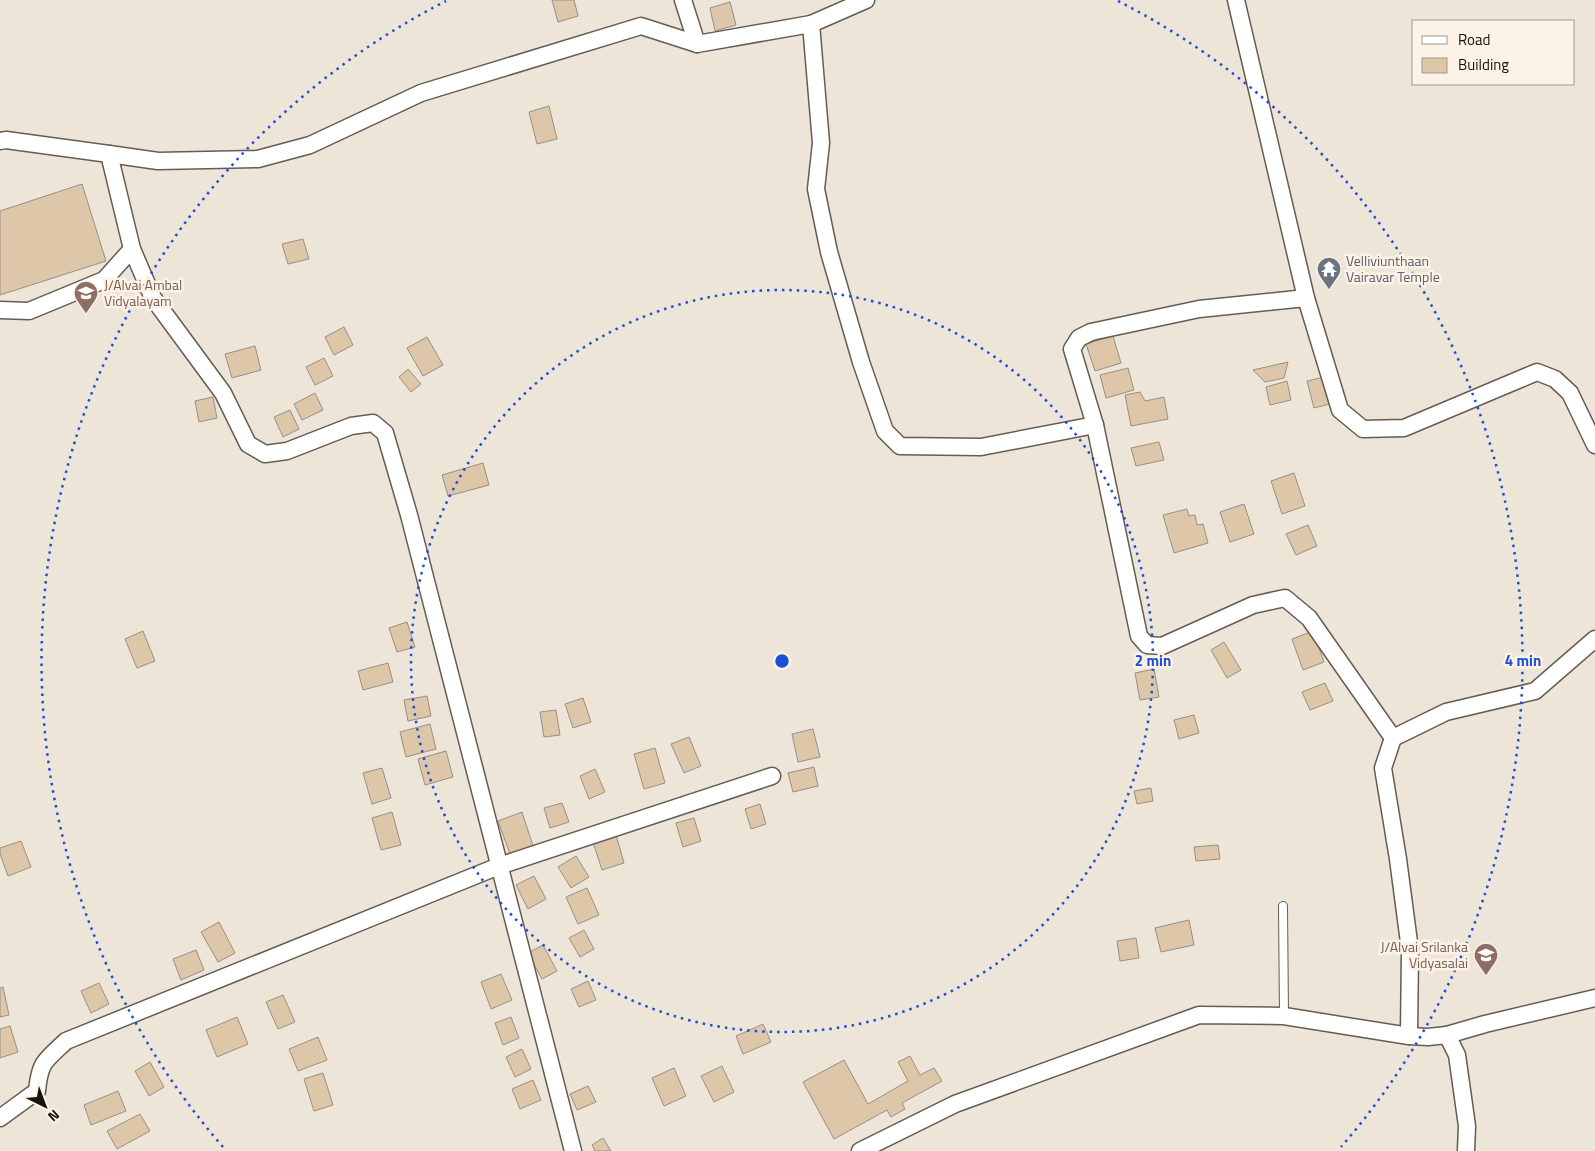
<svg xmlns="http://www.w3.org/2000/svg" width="1595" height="1151" font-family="'Titillium Web',sans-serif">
  <rect width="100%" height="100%" fill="#eee5d9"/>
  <g fill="#dec6a9" stroke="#988f84">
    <polygon points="552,0 574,0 578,16 558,22"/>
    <polygon points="730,2 736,25 715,31 710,8"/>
    <polygon points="549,106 557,139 537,144 529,112"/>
    <polygon points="82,184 106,261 0,295 0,211"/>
    <polygon points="303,239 309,259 288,264 282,244"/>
    <polygon points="344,327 353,345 334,355 325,337"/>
    <polygon points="1113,336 1121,363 1095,371 1086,344"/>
    <polygon points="427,337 443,365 423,376 407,348"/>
    <polygon points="255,346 261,370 232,378 225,354"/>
    <polygon points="324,358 333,376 315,385 306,367"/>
    <polygon points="1288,362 1284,378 1265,382 1253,370"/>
    <polygon points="1128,368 1134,390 1106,398 1100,375"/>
    <polygon points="408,369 421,384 411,392 399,377"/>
    <polygon points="1324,377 1330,404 1314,408 1307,381"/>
    <polygon points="1287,381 1291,400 1270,405 1266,387"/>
    <polygon points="1140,392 1145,401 1164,397 1168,419 1131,426 1125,395"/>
    <polygon points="315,393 323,410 302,420 294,404"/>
    <polygon points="213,397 217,418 199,422 195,401"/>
    <polygon points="290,410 299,429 283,437 274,417"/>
    <polygon points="1159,442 1164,460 1136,466 1131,448"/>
    <polygon points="483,463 489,485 448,496 442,475"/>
    <polygon points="1294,473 1305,506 1282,514 1271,481"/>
    <polygon points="1244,504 1254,534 1230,542 1220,512"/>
    <polygon points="1187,509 1189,516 1195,515 1197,525 1203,524 1208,543 1174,553 1163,515"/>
    <polygon points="1308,525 1317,546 1296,555 1286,534"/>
    <polygon points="407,622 415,647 397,652 389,628"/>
    <polygon points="143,631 155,661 137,668 125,639"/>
    <polygon points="1313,631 1324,662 1303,670 1292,639"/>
    <polygon points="1224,642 1241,670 1227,678 1211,650"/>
    <polygon points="388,663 393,682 363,690 358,671"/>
    <polygon points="1154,669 1159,697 1140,700 1135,673"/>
    <polygon points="1325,683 1333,701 1310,710 1302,692"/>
    <polygon points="427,696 431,716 408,721 404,700"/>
    <polygon points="583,698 591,722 573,728 565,704"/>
    <polygon points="556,710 560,735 544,737 540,712"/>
    <polygon points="1194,715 1199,733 1179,739 1174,720"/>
    <polygon points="430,724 436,749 406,757 400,732"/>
    <polygon points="813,729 820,757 798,762 792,734"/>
    <polygon points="689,737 701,766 684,773 671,744"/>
    <polygon points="655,748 665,783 644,789 634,754"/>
    <polygon points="446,751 453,777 425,785 418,759"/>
    <polygon points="814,767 818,786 793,792 788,773"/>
    <polygon points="382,768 391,798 372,804 363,773"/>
    <polygon points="595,769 605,792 589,799 580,776"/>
    <polygon points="1151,788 1153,801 1137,804 1134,791"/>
    <polygon points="562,803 569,822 550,828 544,808"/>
    <polygon points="760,804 766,824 751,829 745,809"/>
    <polygon points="392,812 401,845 381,850 372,818"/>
    <polygon points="522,812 533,846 510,854 498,821"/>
    <polygon points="694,818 701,841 683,847 676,823"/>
    <polygon points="616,835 624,863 602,870 593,842"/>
    <polygon points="21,841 31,867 8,876 0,854 0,848"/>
    <polygon points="1218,845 1220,859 1196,861 1194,847"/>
    <polygon points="576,856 589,877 571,888 558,867"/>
    <polygon points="534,876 546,899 528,909 516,885"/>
    <polygon points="587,888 599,915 578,924 566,897"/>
    <polygon points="1189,920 1194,945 1161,952 1155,928"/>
    <polygon points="219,922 235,953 218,962 201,932"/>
    <polygon points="584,930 594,949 580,957 569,938"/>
    <polygon points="1136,938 1139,958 1120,961 1117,941"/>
    <polygon points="543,945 557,971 542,979 528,953"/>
    <polygon points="196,950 204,970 181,980 173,959"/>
    <polygon points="501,974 512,1000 491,1009 481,982"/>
    <polygon points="588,981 596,1000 579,1007 571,989"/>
    <polygon points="99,983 109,1004 91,1013 81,991"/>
    <polygon points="3,987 9,1015 0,1017 0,988"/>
    <polygon points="283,995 295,1022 278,1029 266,1002"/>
    <polygon points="237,1017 248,1044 217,1057 206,1030"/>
    <polygon points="511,1017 519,1038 503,1045 495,1023"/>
    <polygon points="763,1024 771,1042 743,1054 736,1036"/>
    <polygon points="10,1026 18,1052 0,1058 0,1029"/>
    <polygon points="318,1037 327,1060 298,1071 289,1049"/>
    <polygon points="522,1049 531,1069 515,1077 506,1057"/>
    <polygon points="910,1056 920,1075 934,1068 942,1081 902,1103 905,1109 891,1117 887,1110 834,1139 803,1082 844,1060 868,1104 908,1081 898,1062"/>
    <polygon points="150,1062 164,1087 149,1096 135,1071"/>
    <polygon points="722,1066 734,1092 714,1102 701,1076"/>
    <polygon points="674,1068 686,1096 664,1106 652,1078"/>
    <polygon points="323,1073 333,1105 314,1111 304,1079"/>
    <polygon points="533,1080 541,1100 520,1109 512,1089"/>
    <polygon points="588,1086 596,1102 577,1110 570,1094"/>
    <polygon points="118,1091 126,1111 91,1125 84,1105"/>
    <polygon points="140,1114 150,1131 117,1149 107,1131"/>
    <polygon points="603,1138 611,1151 595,1151 592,1145"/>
  </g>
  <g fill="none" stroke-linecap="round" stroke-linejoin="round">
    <defs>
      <polyline id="lane" points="1283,906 1284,1016"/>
      <g id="street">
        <polyline points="683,0 697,44"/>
        <polyline points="1236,0 1306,298"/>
        <polyline points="811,24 866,0"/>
        <polyline points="0,141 6,140 109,154 132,249 153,298 223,393 248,444 265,454 287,451 351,426 373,423 385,433 409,515 573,1151"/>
        <polyline points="109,154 158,161 258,159 310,145 421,93 641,26 697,44 811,24 821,143 816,189 829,252 861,362 885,431 900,446 981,447 1095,425 1072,349 1079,338 1091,332 1199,309 1306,298 1340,410 1363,429 1404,428 1537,372 1555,379 1570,393 1595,445"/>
        <polyline points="0,310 29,311 104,280 132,249"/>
        <polyline points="1095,425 1139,636 1147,645 1162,646 1253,605 1285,598 1309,618 1393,738"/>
        <polyline points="1447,1035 1485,1024 1595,998"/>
        <polyline points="1409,1036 1428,1037 1447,1035 1457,1055 1467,1126 1466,1151"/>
        <path d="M0,1118L37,1091C40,1061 45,1061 66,1041L499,866L772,776"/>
        <polyline points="860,1151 955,1104 1199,1015 1284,1016 1409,1036 1410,950 1398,859 1383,768 1393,738 1446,712 1535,691 1595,639"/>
      </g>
    </defs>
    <use href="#lane" stroke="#655c52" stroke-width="10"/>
    <use href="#street" stroke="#655c52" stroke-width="19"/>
    <use href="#lane" stroke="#fff" stroke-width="8"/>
    <use href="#street" stroke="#fff" stroke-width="16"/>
  </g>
  <g fill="none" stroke="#1d4ed8" stroke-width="2.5" stroke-dasharray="2.5 5">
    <circle cx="782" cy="661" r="371"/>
    <path d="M223 1147A741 741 0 0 1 446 1M1118 1A741 741 0 0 1 1341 1147"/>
  </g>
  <defs>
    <symbol id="temple-pin" viewBox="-11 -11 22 30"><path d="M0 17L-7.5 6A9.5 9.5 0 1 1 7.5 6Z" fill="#6b7280" stroke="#fcf2e6"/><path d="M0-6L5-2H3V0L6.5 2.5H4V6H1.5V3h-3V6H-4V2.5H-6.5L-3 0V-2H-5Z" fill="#fff"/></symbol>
    <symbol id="school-pin" viewBox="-11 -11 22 30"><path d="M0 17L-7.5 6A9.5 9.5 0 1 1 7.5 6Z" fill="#8d6e63" stroke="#fcf2e6"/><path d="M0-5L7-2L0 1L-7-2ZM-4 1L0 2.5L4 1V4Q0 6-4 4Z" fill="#fff"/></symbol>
  </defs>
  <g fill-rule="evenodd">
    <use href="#temple-pin" x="1315" y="255" width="28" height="38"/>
    <use href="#school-pin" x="72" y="279" width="28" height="38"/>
    <use href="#school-pin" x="1472" y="941" width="28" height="38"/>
  </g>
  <g text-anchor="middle" stroke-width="5" stroke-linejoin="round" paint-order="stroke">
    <g font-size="14" fill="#5b616d" stroke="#fcf2e6" text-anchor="start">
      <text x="1346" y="266">Velliviunthaan<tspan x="1346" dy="16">Vairavar Temple</tspan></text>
    </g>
    <g font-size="14" fill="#785e54" stroke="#fcf2e6" text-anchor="start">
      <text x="104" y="290">J/Alvai Ambal<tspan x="104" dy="16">Vidyalayam</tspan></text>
      <text x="1468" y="952" text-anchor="end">J/Alvai Srilanka<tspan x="1468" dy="16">Vidyasalai</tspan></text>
    </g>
  </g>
  <circle cx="782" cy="661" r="8" fill="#1d4ed8" stroke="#fcf2e6" stroke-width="2.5"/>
  <g font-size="15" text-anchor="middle" font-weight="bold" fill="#1d4ed8" stroke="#fcf2e6" stroke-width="5" stroke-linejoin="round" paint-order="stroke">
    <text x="1153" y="666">2 min</text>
    <text x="1523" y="666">4 min</text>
  </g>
  <rect x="1412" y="20" width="162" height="65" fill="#fcf2e6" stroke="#a09990"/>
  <rect x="1422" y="36" width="25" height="8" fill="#ffffff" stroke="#a09990"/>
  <text x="1458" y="45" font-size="15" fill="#16130f">Road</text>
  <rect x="1422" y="58" width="25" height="15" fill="#dec6a9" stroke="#a09990"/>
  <text x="1458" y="70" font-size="15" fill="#16130f">Building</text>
  <g transform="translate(45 1106) rotate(138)" stroke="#fcf2e6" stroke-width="4" paint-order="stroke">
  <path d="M0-4L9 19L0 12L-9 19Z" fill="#16130f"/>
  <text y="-8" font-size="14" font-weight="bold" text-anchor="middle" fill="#16130f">N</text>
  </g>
</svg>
